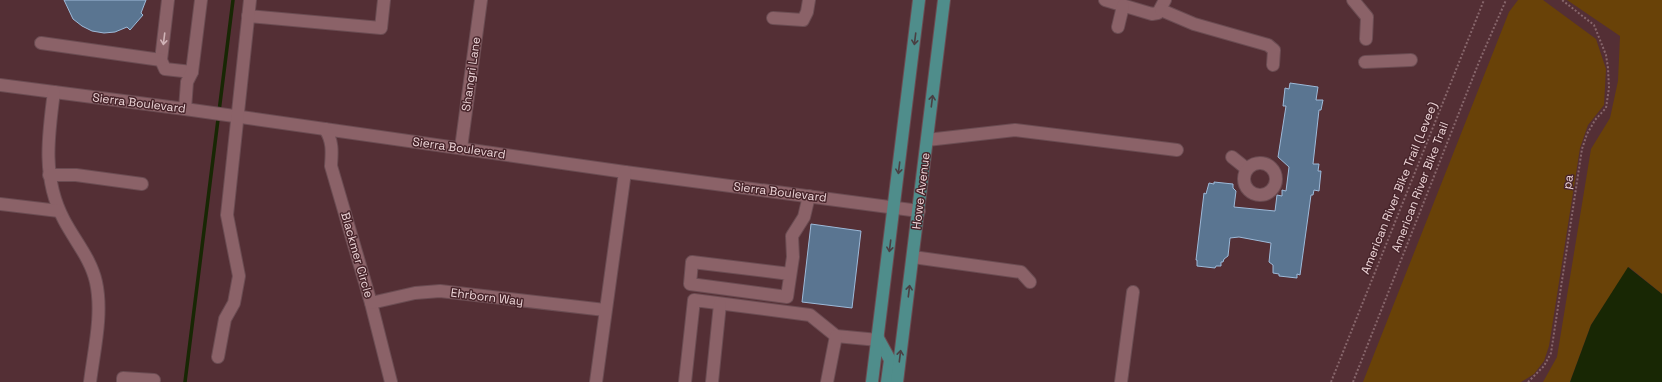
<svg xmlns="http://www.w3.org/2000/svg" width="1662" height="382" font-family="'Space Grotesk',sans-serif">
  <rect width="100%" height="100%" fill="#542f35"/>
  <g fill="#694208">
    <polygon points="1518,0 1543,0 1596,39 1606,69 1604,105 1588,125 1580,148 1549,346 1544,361 1534,374 1521,382 1363,382 1509,12"/>
    <polygon points="1567,0 1662,0 1662,294 1629,267 1591,325 1570,382 1543,382 1557,357 1591,149 1610,118 1618,81 1620,36"/>
  </g>
  <polygon fill="#182704" points="1628,267 1662,294 1662,382 1570,382 1591,325"/>
  <g fill="none" stroke-linecap="round" stroke-linejoin="round">
    <polyline stroke="#182704" stroke-width="3.5" points="185,382 233,0"/>
  </g>
  <g fill="#5a7591" stroke="#9dbad9">
    <polygon points="64,0 146,0 141,13 143,15 130,30 127,27 115,32 104,33 92,31 82,26 73,19"/>
    <polygon points="1290,83 1318,87 1316,100 1323,100 1321,110 1319,110 1313,164 1319,164 1318,171 1321,171 1319,191 1314,190 1313,195 1311,195 1300,275 1297,274 1297,278 1279,276 1279,274 1273,273 1273,265 1269,262 1271,243 1239,237 1230,238 1228,256 1224,259 1223,262 1221,262 1221,266 1216,266 1215,268 1197,266 1197,260 1196,260 1204,193 1206,194 1209,183 1214,184 1214,182 1233,184 1233,188 1236,191 1234,207 1275,211 1277,195 1282,196 1282,190 1286,191 1289,167 1278,157 1286,106 1283,106 1285,88 1289,89"/>
    <polygon points="811,224 861,231 852,308 802,302"/>
  </g>
  <g fill="none" stroke-linecap="round" stroke-linejoin="round">
    <defs>
      <g id="minor">
        <polyline points="168,0 161,60 165,69 192,72"/>
        <polyline points="1105,0 1152,14 1158,13 1165,0"/>
        <polyline points="1353,0 1367,17 1366,39"/>
        <polyline points="1161,10 1194,24 1268,45 1274,50 1273,65"/>
        <polyline points="248,16 381,28 384,0"/>
        <polyline points="773,18 803,20 807,12 809,0"/>
        <polyline points="1118,27 1123,6"/>
        <polyline points="41,43 161,60"/>
        <polyline points="1365,62 1411,60"/>
        <polyline points="0,85 185,109 625,172 919,211"/>
        <path d="M54,92C48,136 42,179 64,220C75,241 91,259 96,282C103,314 94,350 90,382"/>
        <polyline points="185,109 187,82 192,72 201,0"/>
        <path d="M325,129C333,141 332,152 331,166L371,303L391,382"/>
        <polyline points="927,140 1015,130 1177,150"/>
        <polyline points="461,148 481,0"/>
        <polyline points="1232,157 1247,169"/>
        <circle cx="1260" cy="179" r="16"/>
        <polyline points="49,175 76,175 142,184"/>
        <polyline points="0,204 59,211"/>
        <polyline points="913,257 1021,272 1030,282"/>
        <polyline points="790,274 692,262 690,284 787,297 793,257 792,236 804,217 809,196"/>
        <polyline points="371,303 415,293 440,291 605,310"/>
        <polyline points="218,357 225,319 234,303 239,276 227,215 250,0"/>
        <polyline points="123,382 123,378 154,380"/>
        <polyline points="596,382 625,172"/>
        <polyline points="685,382 694,300 810,315 836,336 878,340"/>
        <polyline points="712,382 720,304"/>
        <polyline points="827,382 836,336"/>
        <polyline points="1121,382 1133,292"/>
      </g>
      <g id="major">
        <polyline points="878,338 890,360 887,382"/>
        <polyline points="872,382 919,0"/>
        <polyline points="897,382 944,0"/>
      </g>
    </defs>
    <use href="#minor" stroke="#6b4c52" stroke-width="14"/>
    <use href="#major" stroke="#6b4c52" stroke-width="14"/>
    <g stroke="#87666b" stroke-width="2" stroke-dasharray="2 2" stroke-linecap="butt">
      <polyline points="1331,382 1484,0"/>
      <polyline points="1353,382 1479,62 1506,0"/>
      <polyline points="1528,382 1544,366 1551,353 1582,149 1587,134 1595,120 1606,108 1609,88 1608,68 1606,55 1594,25 1562,0"/>
    </g>
    <use href="#minor" stroke="#8b6268" stroke-width="12"/>
    <use href="#major" stroke="#4f8d8b" stroke-width="12"/>
  </g>
  <defs><path id="oneway-shaft" d="M-6 0H5M1.5-3L5.5 0L1.5 3" fill="none" stroke-width="1.6" stroke-linecap="round" stroke-linejoin="round"/></defs>
  <use stroke="#d0b3b7" href="#oneway-shaft" transform="translate(164 39) rotate(97)"/>
  <g stroke="#4a3f43">
    <use href="#oneway-shaft" transform="translate(915 39) rotate(97)"/>
    <use href="#oneway-shaft" transform="translate(932 101) rotate(-83)"/>
    <use href="#oneway-shaft" transform="translate(899 168) rotate(97)"/>
    <use href="#oneway-shaft" transform="translate(890 246) rotate(97)"/>
    <use href="#oneway-shaft" transform="translate(909 291) rotate(-83)"/>
    <use href="#oneway-shaft" transform="translate(900 356) rotate(-83)"/>
  </g>
  <g text-anchor="middle" stroke-width="3" stroke-linejoin="round" paint-order="stroke">
    <g font-size="12" fill="#eed6d9" stroke="#48252b">
      <text transform="translate(471 74) rotate(-82)" y="4">Shangri Lane</text>
      <text transform="translate(139 103) rotate(7)" y="4">Sierra Boulevard</text>
      <text transform="translate(459 148) rotate(8)" y="4">Sierra Boulevard</text>
      <text transform="translate(1568 182) rotate(-81)" y="4">pa</text>
      <text transform="translate(1420 187) rotate(-69)" y="4">American River Bike Trail</text>
      <text transform="translate(1399 188) rotate(-68)" y="4">American River Bike Trail (Levee)</text>
      <text transform="translate(921 191) rotate(-83)" y="4">Howe Avenue</text>
      <text transform="translate(780 192) rotate(7)" y="4">Sierra Boulevard</text>
      <text transform="translate(357 255) rotate(74)" y="4">Blackmer Circle</text>
      <text transform="translate(487 297) rotate(7)" y="4">Ehrborn Way</text>
    </g>
  </g>
</svg>
